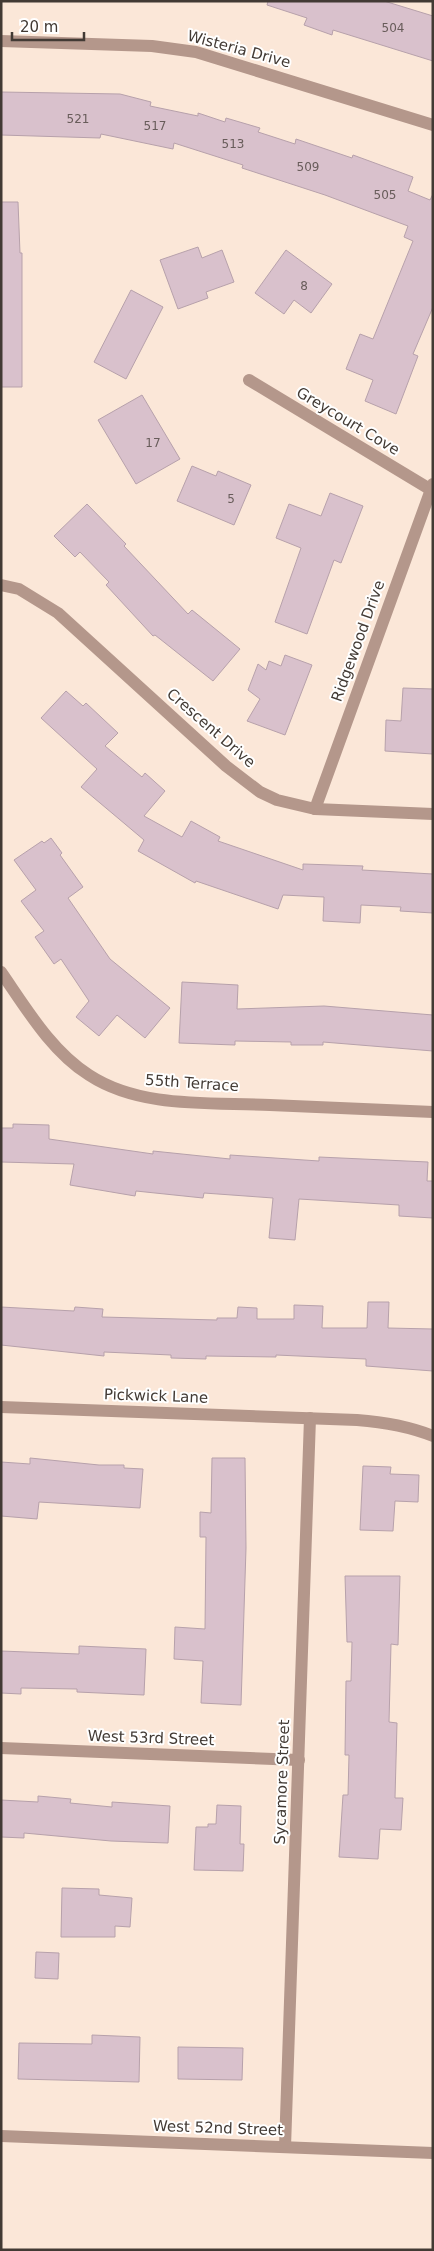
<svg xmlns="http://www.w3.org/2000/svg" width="434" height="2251" font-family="'DejaVu Sans',sans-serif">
  <rect width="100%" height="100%" fill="#fbe7d8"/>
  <g fill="#d9c1cc" stroke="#b7a1ab">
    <polygon points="268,1 384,1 433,16 433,61 333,30 332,35 304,25 307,18 267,5"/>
    <polygon points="1,92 120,94 151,102 150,106 198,116 198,113 225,122 226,118 260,128 258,132 295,144 296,139 352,158 353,155 413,177 408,191 430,200 433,194 433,307 413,354 418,356 396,414 365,401 373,380 346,369 360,334 373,339 413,241 404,237 408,226 325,195 242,168 243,165 174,143 173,149 101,134 100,138 1,135"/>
    <polygon points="1,202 18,202 20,253 22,253 22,387 1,387"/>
    <polygon points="198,247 202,258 222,250 234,282 206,292 208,298 178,309 160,260"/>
    <polygon points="286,250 332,284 311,313 294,300 284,314 255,293"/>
    <polygon points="131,290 163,307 126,379 94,362"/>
    <polygon points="142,395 180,459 136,484 98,420"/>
    <polygon points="192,466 216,476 218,471 251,485 234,525 177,501"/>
    <polygon points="330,493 363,506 341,563 334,560 307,634 275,622 301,548 276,538 289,504 321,516"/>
    <polygon points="87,504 126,544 124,546 188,614 192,610 240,649 213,681 155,635 153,636 106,585 109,582 80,552 75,557 54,536"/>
    <polygon points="285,655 312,665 285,735 247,721 260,699 248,690 258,664 266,670 269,661 281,666"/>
    <polygon points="403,688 433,689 433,754 385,751 386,720 401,721"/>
    <polygon points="66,691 83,706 86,703 118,733 105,746 142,777 145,773 165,791 144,816 182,837 191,821 220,837 218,841 303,870 303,864 363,866 362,870 433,874 433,913 400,911 401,907 361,905 360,923 323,921 324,897 283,895 278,909 196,881 195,883 138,851 144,840 81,787 97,769 41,718"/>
    <polygon points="51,838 62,853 60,855 83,887 68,898 110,959 170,1008 145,1038 117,1015 99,1036 76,1017 89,1001 61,959 54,964 35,937 44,931 21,901 36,890 14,860 42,841 44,843"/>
    <polygon points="182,982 238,985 237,1009 324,1006 433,1015 433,1051 323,1042 323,1045 291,1045 291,1042 235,1041 235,1045 179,1043"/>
    <polygon points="13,1124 49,1125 49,1139 153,1154 153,1151 230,1159 230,1155 319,1161 319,1157 428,1162 427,1181 433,1181 433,1218 399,1216 399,1205 299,1199 295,1240 269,1238 273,1198 204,1193 203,1198 136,1191 135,1196 70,1185 74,1164 1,1162 1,1128 13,1128"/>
    <polygon points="368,1302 389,1302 388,1328 433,1329 433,1371 366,1366 366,1359 276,1355 276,1357 206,1356 206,1359 171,1358 171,1355 104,1352 104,1356 1,1345 1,1307 74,1311 75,1307 103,1309 102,1317 217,1320 217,1318 237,1318 238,1307 257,1308 257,1319 294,1319 294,1305 323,1306 322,1328 367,1328"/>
    <polygon points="30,1458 99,1465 124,1465 124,1468 143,1469 140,1508 39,1502 37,1519 1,1516 1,1462 30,1464"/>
    <polygon points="212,1458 245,1458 246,1548 241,1705 201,1703 203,1661 174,1659 175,1627 205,1629 206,1537 200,1537 200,1512 211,1513"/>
    <polygon points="363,1466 391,1467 390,1474 419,1475 418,1502 395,1501 393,1531 360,1530"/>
    <polygon points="345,1576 400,1576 398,1645 391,1644 389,1722 397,1723 395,1798 403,1798 401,1830 380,1829 378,1859 339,1857 343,1795 348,1795 349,1755 345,1755 346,1681 351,1681 352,1642 347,1642"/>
    <polygon points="79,1646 146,1649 144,1695 77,1692 77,1689 21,1688 21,1694 1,1693 1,1651 79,1654"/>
    <polygon points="38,1796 71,1799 70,1803 112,1807 112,1802 170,1806 168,1843 111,1841 24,1833 24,1838 1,1837 1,1800 38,1802"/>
    <polygon points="217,1805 241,1806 240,1844 244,1844 243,1871 194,1870 196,1827 208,1827 208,1824 216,1824"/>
    <polygon points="62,1888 99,1889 99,1895 132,1898 130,1927 115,1926 115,1937 61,1937"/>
    <polygon points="36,1952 59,1953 58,1979 35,1978"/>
    <polygon points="92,2035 140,2037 139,2082 18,2079 19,2043 92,2044"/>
    <polygon points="178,2047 243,2048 242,2080 178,2079"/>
  </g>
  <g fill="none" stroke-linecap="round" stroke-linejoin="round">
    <g stroke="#b4978b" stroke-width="12">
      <polyline points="1,41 152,46 196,52 433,125"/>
      <polyline points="249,380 433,491"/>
      <polyline points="1,585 19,589 58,613 226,766 260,792 277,800 315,809 433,814"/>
      <polyline points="315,809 433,484"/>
      <path d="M1,972C26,1008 51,1051 89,1075C141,1109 211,1102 270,1105C324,1107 378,1110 433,1112"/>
      <path d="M1,1407L357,1420C384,1422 408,1426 433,1436"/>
      <polyline points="1,1748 299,1760"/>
      <polyline points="1,2136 433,2153"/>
      <polyline points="285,2147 310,1418"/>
    </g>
  </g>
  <g text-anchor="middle" stroke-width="4" stroke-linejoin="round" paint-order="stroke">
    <g font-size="12" fill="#685c5a">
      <text x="393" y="32">504</text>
      <text x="78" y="123">521</text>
      <text x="155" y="130">517</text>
      <text x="233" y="148">513</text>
      <text x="308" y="171">509</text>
      <text x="385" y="199">505</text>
      <text x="304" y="290">8</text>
      <text x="153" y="447">17</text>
      <text x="231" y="503">5</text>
    </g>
    <g font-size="15" fill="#423a34" stroke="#fff">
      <text transform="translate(239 49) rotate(15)" y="5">Wisteria Drive</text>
      <text transform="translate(348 421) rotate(31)" y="5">Greycourt Cove</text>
      <text transform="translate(358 641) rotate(-70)" y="5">Ridgewood Drive</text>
      <text transform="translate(211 728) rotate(41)" y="5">Crescent Drive</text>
      <text transform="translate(192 1083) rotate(4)" y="5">55th Terrace</text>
      <text transform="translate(156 1396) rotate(2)" y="5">Pickwick Lane</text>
      <text transform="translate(151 1738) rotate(2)" y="5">West 53rd Street</text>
      <text transform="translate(282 1782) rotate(-88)" y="5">Sycamore Street</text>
      <text transform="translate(218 2128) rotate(2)" y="5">West 52nd Street</text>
    </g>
  </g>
  <rect width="434" height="2251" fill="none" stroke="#423a34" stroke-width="5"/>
  <path d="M12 32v8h72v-8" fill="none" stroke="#423a34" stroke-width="2.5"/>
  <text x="20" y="32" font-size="15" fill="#423a34" stroke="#ffffff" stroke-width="4" paint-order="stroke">20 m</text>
</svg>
